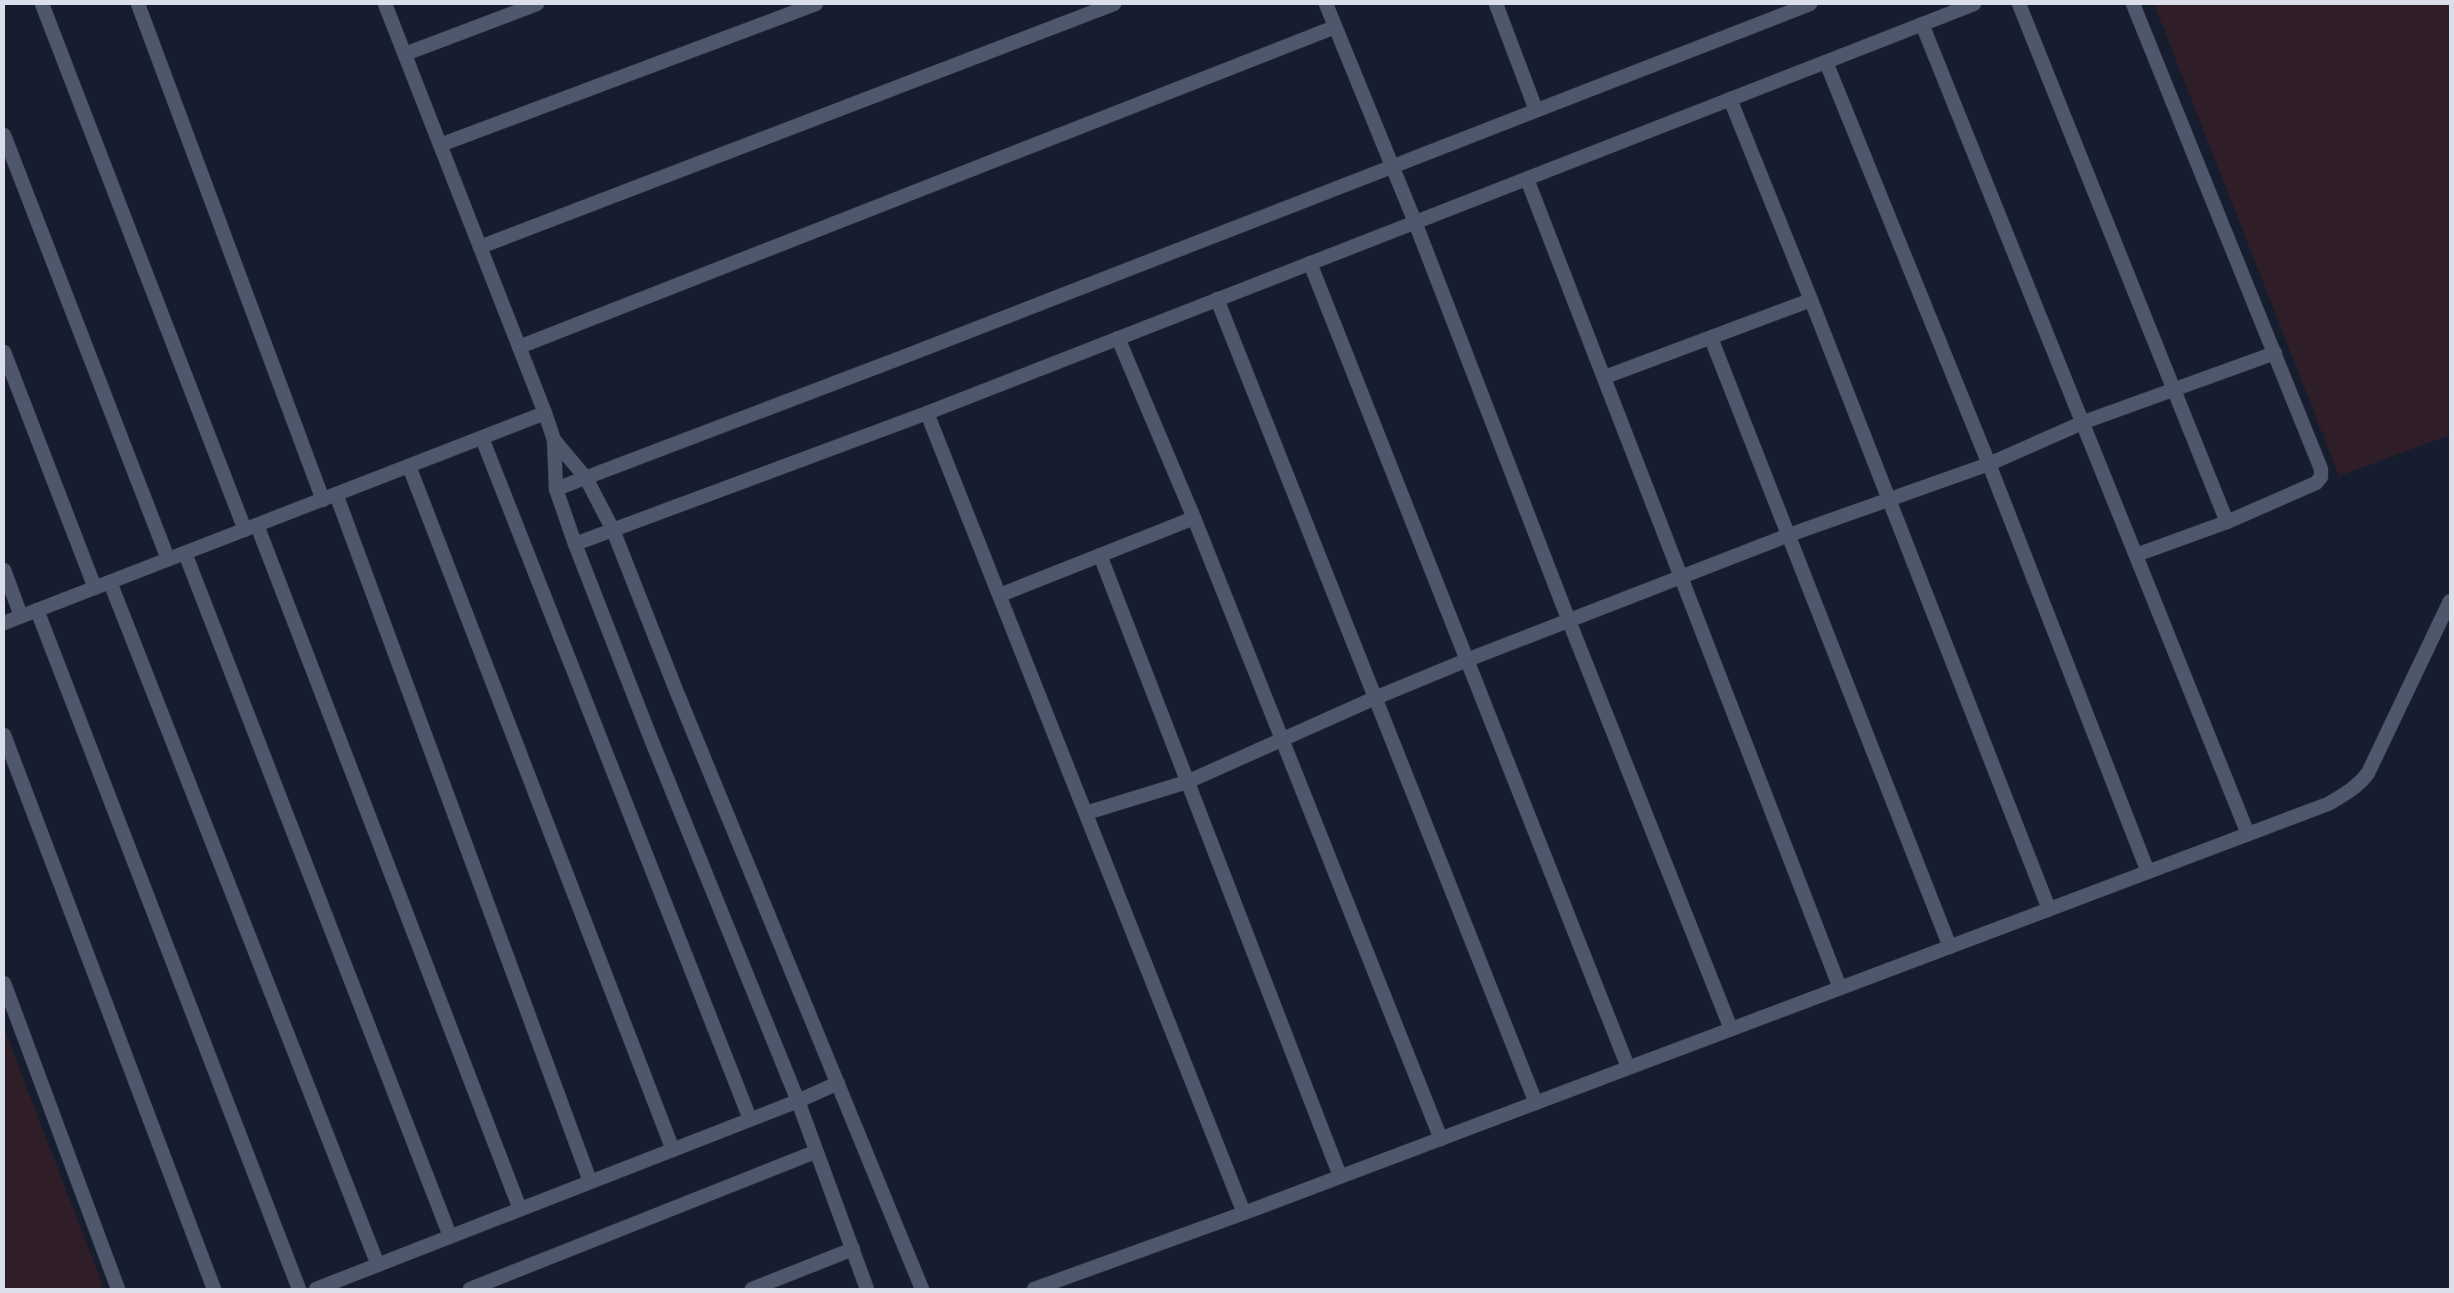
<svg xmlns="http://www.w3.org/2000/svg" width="2454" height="1293" font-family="'PT Sans',sans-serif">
  <rect width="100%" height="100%" fill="#161d2e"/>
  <g fill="#2f1e27">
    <polygon points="2154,4 2450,4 2450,435 2339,476"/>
    <polygon points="4,1028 104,1289 4,1289"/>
  </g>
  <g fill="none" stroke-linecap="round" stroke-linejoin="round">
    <defs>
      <g id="minor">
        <polyline points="42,4 245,530"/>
        <polyline points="138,4 323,500"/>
        <polyline points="385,4 545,413 554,440 556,489 575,544 649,734 798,1101 867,1289"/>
        <polyline points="1326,4 1415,222 1569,621 1731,1029"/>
        <polyline points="1496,4 1536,110"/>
        <polyline points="2019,4 2227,522"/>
        <polyline points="2133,4 2321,469 2321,477 2316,483 2227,522 2136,555"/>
        <polyline points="1922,24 2248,834"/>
        <polyline points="405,54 537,4"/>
        <polyline points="1826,62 1989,464 2148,872"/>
        <polyline points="1730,99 1811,300 2049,909"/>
        <polyline points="4,135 168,559"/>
        <polyline points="440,145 816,4"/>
        <polyline points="1527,179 1840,988"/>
        <polyline points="480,247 1114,4"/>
        <polyline points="1310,263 1628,1067"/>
        <polyline points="1217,299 1536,1103"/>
        <polyline points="1118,338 1194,518 1441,1139"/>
        <polyline points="1711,338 1950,947"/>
        <polyline points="519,347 1335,27"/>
        <polyline points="4,352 95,588"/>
        <polyline points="1605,377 1811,300"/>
        <polyline points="927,413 1244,1213"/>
        <polyline points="482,438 750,1119"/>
        <polyline points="554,440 586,478 613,530 676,690 922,1289"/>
        <polyline points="409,466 673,1150"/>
        <polyline points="556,489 903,357 1810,4"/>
        <polyline points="336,494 590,1181"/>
        <polyline points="257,525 520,1209"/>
        <polyline points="575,544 927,413 1974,4"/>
        <polyline points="185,553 450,1236"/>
        <polyline points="1100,555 1340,1176"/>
        <polyline points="4,570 21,616"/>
        <polyline points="110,582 378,1265"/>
        <polyline points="1000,595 1194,518"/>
        <polyline points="37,610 299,1289"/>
        <polyline points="4,623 545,413"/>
        <polyline points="4,735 214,1289"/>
        <polyline points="1086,813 1187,782 1375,698 1467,660 1789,535 1989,464 2084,422 2275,353"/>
        <polyline points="4,983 118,1289"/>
        <polyline points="316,1289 798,1101 838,1083"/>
        <polyline points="470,1289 815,1152"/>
        <polyline points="752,1289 853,1249"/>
        <path d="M1034,1289L1244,1213L2328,804C2343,795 2357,788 2368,773L2450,601"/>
      </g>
    </defs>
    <use href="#minor" stroke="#323744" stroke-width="15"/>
    <use href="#minor" stroke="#4e576b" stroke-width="14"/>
  </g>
  <rect width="2454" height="1293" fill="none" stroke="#dadfeb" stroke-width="10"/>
</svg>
